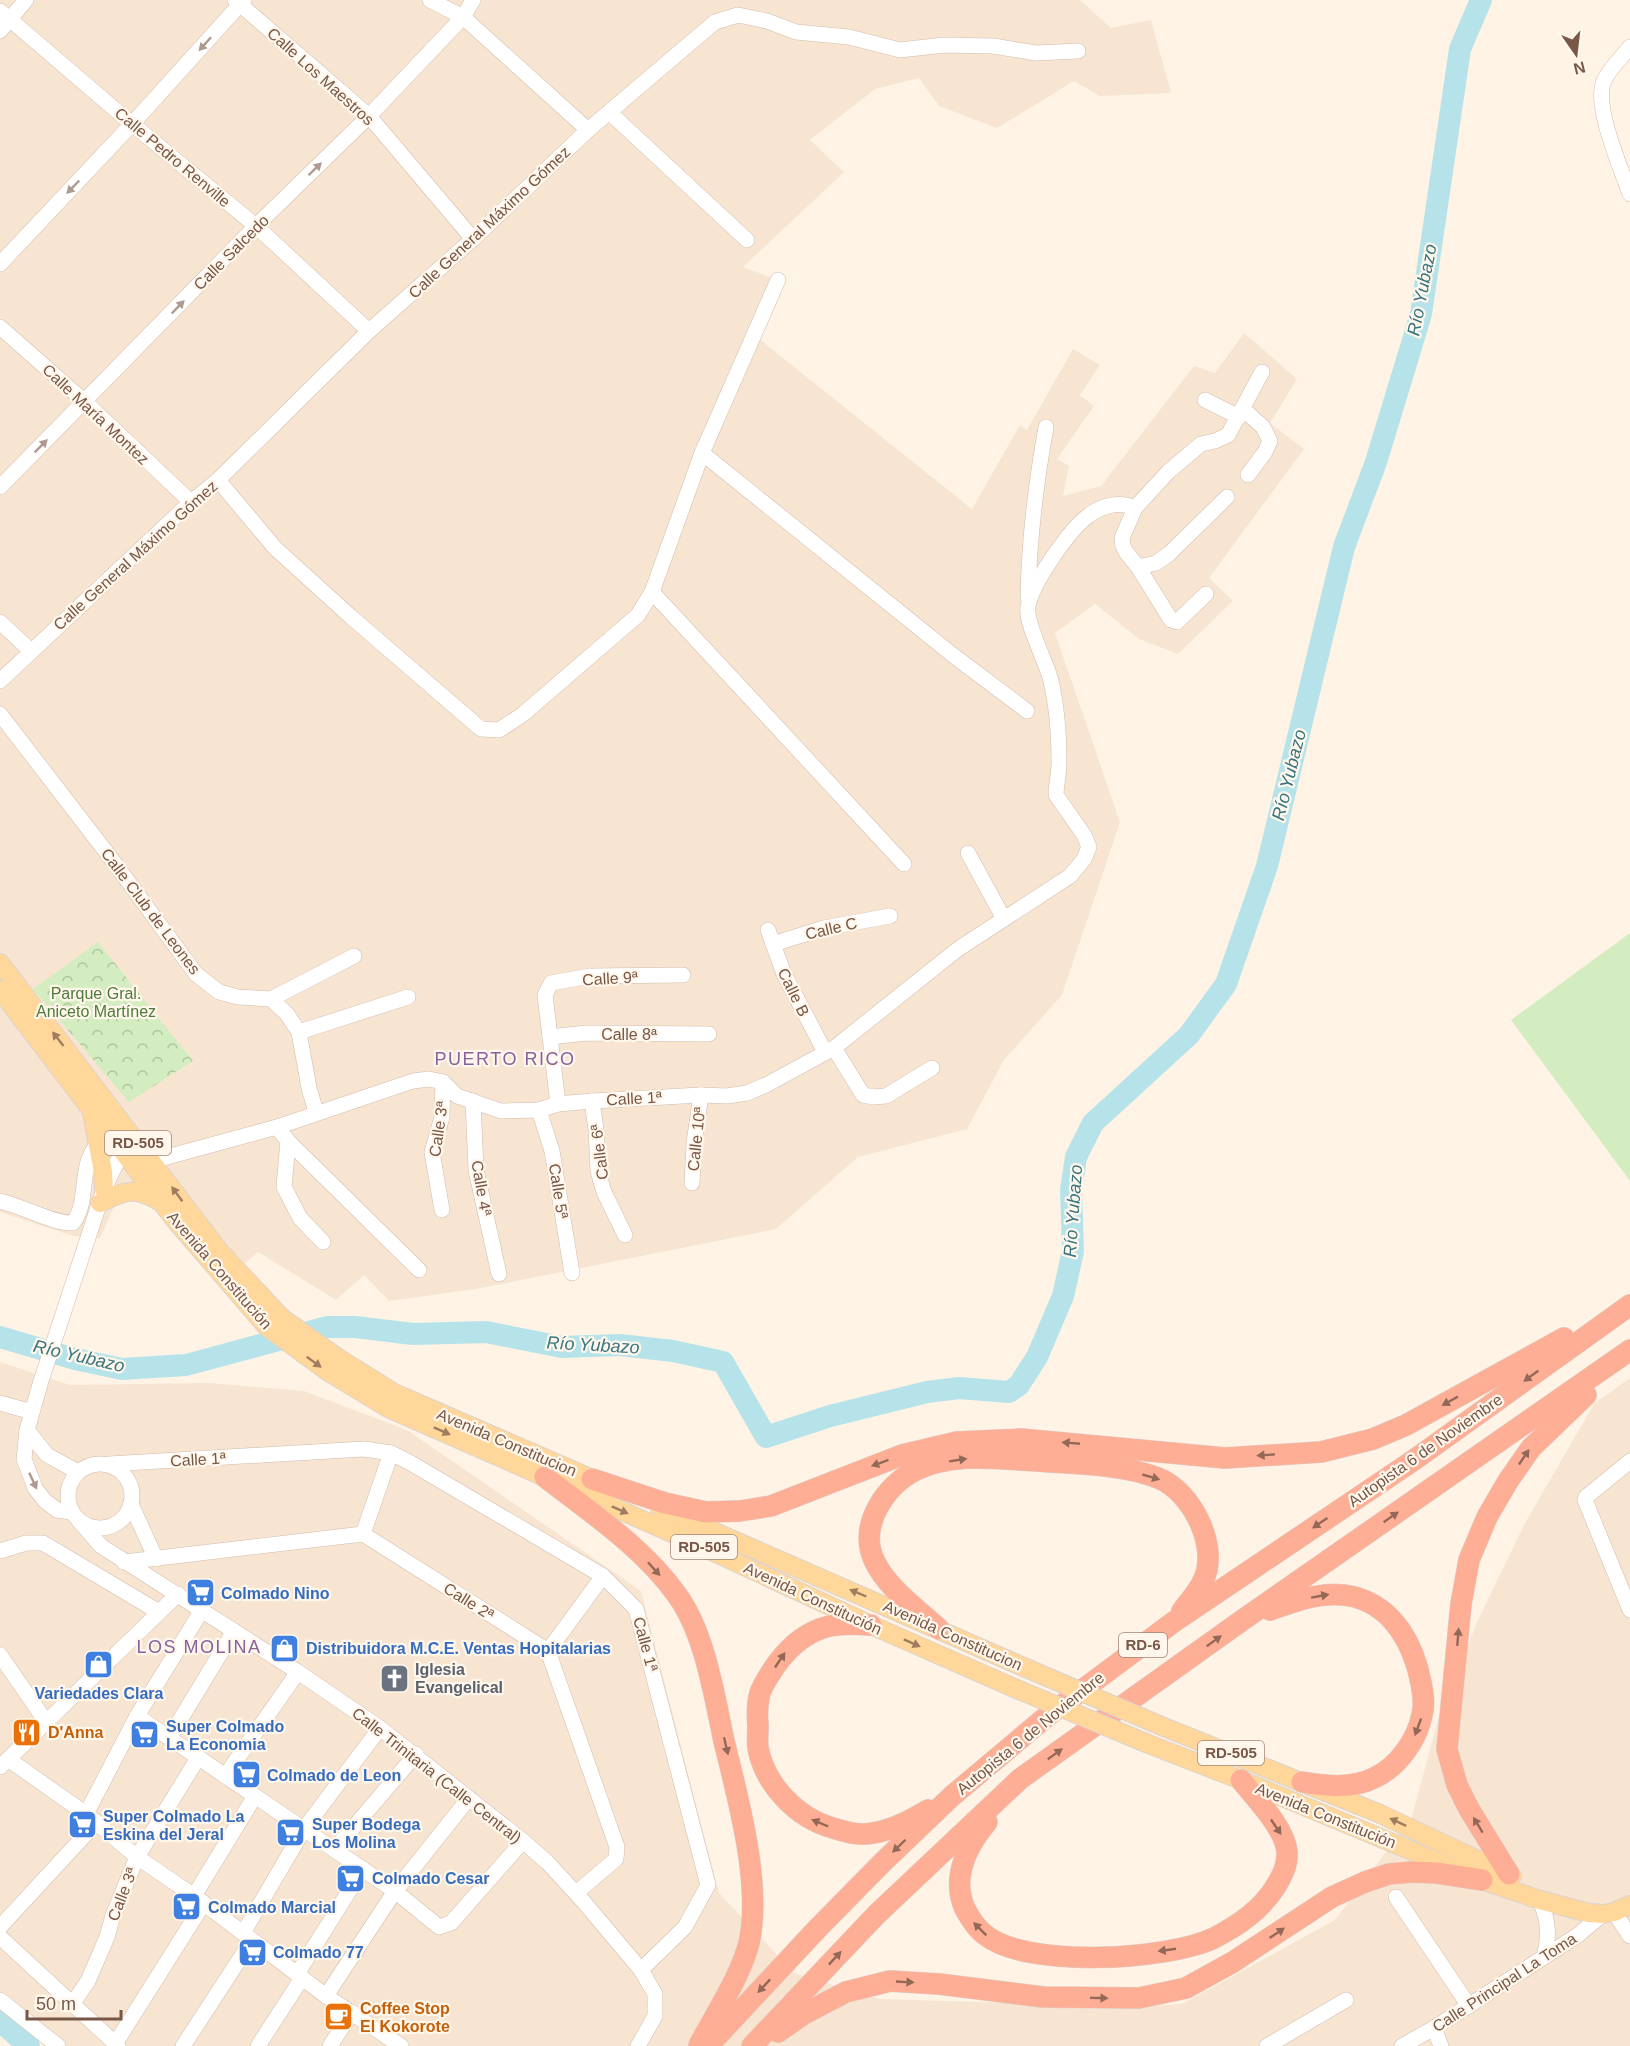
<svg xmlns="http://www.w3.org/2000/svg" width="1630" height="2046" font-family="Arial,sans-serif">
  <defs>
    <pattern id="park-crowns" width="20" height="18" patternUnits="userSpaceOnUse" patternTransform="scale(1.5)"><rect width="20" height="18" fill="#d4edc0"/><path d="M2 6a3 3 0 1 1 6 0M12 15a3 3 0 1 1 6 0" fill="none" stroke="#b1c39e"/></pattern>
  </defs>
  <rect width="100%" height="100%" fill="#fef3e4"/>
  <g fill="#f7e5d1">
    <polygon points="0,0 1080,0 1111,28 1151,20 1171,93 1100,96 1074,81 997,128 939,106 919,78 875,89 810,140 844,172 743,267 778,280 753,334 972,509 1020,425 1027,430 1073,349 1100,365 1080,395 1094,406 1057,459 1069,466 1063,496 1101,486 1194,366 1215,373 1244,333 1297,379 1270,423 1304,449 1209,578 1233,601 1178,654 1139,639 1095,604 1055,633 1120,822 1062,995 1004,1060 967,1129 858,1157 776,1229 476,1289 389,1301 364,1275 336,1300 258,1252 245,1263 218,1238 130,1196 116,1202 100,1238 73,1236 0,1212"/>
    <polygon points="0,1362 70,1385 209,1383 304,1391 407,1430 641,1591 719,1893 794,1973 879,1999 1010,2003 1101,2009 1182,2004 1335,1920 1412,1817 1439,1716 1478,1620 1525,1523 1594,1404 1630,1378 1630,2046 45,2046 16,2021 0,2010"/>
  </g>
  <polygon fill="url(#park-crowns)" points="98,942 193,1061 129,1102 33,989"/>
  <polygon fill="#d4edc0" points="1630,933 1630,1181 1511,1020"/>
  <g fill="none" stroke-linecap="round" stroke-linejoin="round">
    <g stroke="#b6e3ea" stroke-width="22">
      <polyline points="0,1337 75,1359 122,1369 186,1365 327,1327 355,1327 413,1334 486,1332 562,1347 620,1345 673,1351 723,1362 766,1437 830,1416 927,1392 959,1388 1009,1392 1019,1385 1037,1357 1063,1296 1073,1251 1071,1190 1076,1157 1093,1123 1189,1035 1226,984 1267,866 1344,547 1376,462 1421,314 1460,49 1481,0"/>
      <polyline points="0,2021 29,2046"/>
    </g>
    <defs>
      <g id="minor">
        <polyline points="235,0 369,116 473,239"/>
        <polyline points="430,0 463,17 588,130"/>
        <polyline points="0,11 132,124 256,226 369,331"/>
        <polyline points="0,31 26,0"/>
        <path d="M1630,47C1622,57 1609,69 1604,81C1593,105 1621,168 1630,194"/>
        <polyline points="609,112 747,240"/>
        <polyline points="0,264 132,124 244,0"/>
        <polyline points="0,327 85,402 191,502"/>
        <polyline points="1205,400 1239,417"/>
        <polyline points="1243,409 1263,427 1270,441 1265,452 1248,475"/>
        <polyline points="702,453 954,656 1027,711"/>
        <polyline points="218,480 275,548 350,616 481,729 499,730 522,715 638,615 652,592 702,453 778,280"/>
        <polyline points="0,487 256,226 369,116 463,17 473,0"/>
        <polyline points="1138,567 1156,563 1169,554 1227,497"/>
        <polyline points="652,592 904,864"/>
        <polyline points="1206,594 1177,622 1171,620 1138,567 1126,552 1123,546 1122,538 1135,508 1168,472 1201,444 1215,441 1228,435 1262,372"/>
        <path d="M1028,597C1029,539 1036,483 1046,427"/>
        <polyline points="0,622 31,651"/>
        <polyline points="0,681 191,502 218,480 369,331 473,239 588,130 715,22 738,15 767,21 796,32 849,37 900,50 944,45 993,46 1036,53 1078,51"/>
        <polyline points="0,714 110,857 196,974 219,992 238,997 271,999 287,1014 299,1032 309,1088 316,1112"/>
        <polyline points="968,853 1004,919"/>
        <polyline points="768,930 784,974 825,1052"/>
        <polyline points="773,944 824,928 890,916"/>
        <polyline points="271,999 354,956"/>
        <polyline points="299,1032 408,997"/>
        <polyline points="550,1037 587,1033 709,1034"/>
        <polyline points="834,1048 863,1095 874,1097 886,1096 932,1068"/>
        <polyline points="473,1101 476,1170 499,1274"/>
        <polyline points="592,1101 596,1129 598,1171 604,1192 625,1235"/>
        <polyline points="558,1104 545,995 551,983 590,976 683,975"/>
        <polyline points="539,1110 552,1151 572,1273"/>
        <polyline points="277,1127 288,1141 419,1270"/>
        <polyline points="288,1141 284,1187 300,1218 323,1242"/>
        <path d="M152,1161L277,1127L413,1081L429,1079L443,1082L457,1096L501,1111L539,1110L558,1104L592,1101L701,1095L727,1096L747,1093L766,1085L834,1048L958,949L1070,876L1084,859L1089,847L1084,835L1056,795C1056,785 1059,774 1059,763C1059,737 1057,707 1051,681C1047,663 1025,623 1028,607C1031,584 1070,529 1088,516C1102,505 1120,501 1135,508"/>
        <polyline points="692,1183 694,1143 701,1095"/>
        <path d="M0,1201C22,1206 54,1224 73,1223C91,1200 76,1161 102,1140"/>
        <polyline points="442,1210 432,1152 442,1117 443,1082"/>
        <polyline points="0,1403 32,1412"/>
        <polyline points="27,1430 47,1455 78,1472"/>
        <polyline points="1630,1461 1586,1497 1585,1500 1630,1610"/>
        <circle cx="100" cy="1496" r="32"/>
        <polyline points="109,1464 364,1449 391,1453 409,1462 603,1576 636,1609 708,1885 685,1927 641,1970"/>
        <polyline points="131,1504 156,1559"/>
        <polyline points="72,1512 57,1510 45,1501 35,1488 24,1459 27,1430 41,1381 104,1189 117,1162 134,1149"/>
        <polyline points="79,1521 101,1546 298,1672 380,1728 523,1841 548,1863 583,1901 641,1970 655,1994 655,2016 638,2046"/>
        <polyline points="363,1534 391,1453"/>
        <polyline points="0,1551 26,1543 43,1543 159,1612"/>
        <polyline points="124,1562 363,1534 548,1651 617,1847 616,1859 576,1893"/>
        <polyline points="548,1651 603,1576"/>
        <polyline points="0,1655 47,1723"/>
        <polyline points="137,1716 395,1891 439,1927 451,1923 523,1841"/>
        <polyline points="169,1738 234,1631"/>
        <polyline points="8,1759 86,1814 137,1857 194,1896 326,1996 401,2046"/>
        <polyline points="0,1767 178,1594"/>
        <polyline points="225,1776 298,1672"/>
        <polyline points="86,1814 137,1716 202,1610"/>
        <polyline points="334,1850 416,1754"/>
        <polyline points="194,1896 255,1796"/>
        <polyline points="1396,1897 1469,2006"/>
        <path d="M1540,1900C1548,1920 1550,1935 1544,1956"/>
        <polyline points="1614,1912 1630,1936"/>
        <polyline points="0,1927 97,1822"/>
        <polyline points="243,1933 304,1829 380,1728"/>
        <polyline points="0,1937 118,2046"/>
        <polyline points="297,1974 363,1869"/>
        <polyline points="326,1996 395,1891 469,1798"/>
        <polyline points="0,2000 58,2046"/>
        <polyline points="73,2003 88,1981 107,1937 113,1915 137,1857 198,1758"/>
        <polyline points="1434,2028 1441,2046"/>
        <polyline points="115,2044 204,1903"/>
        <polyline points="183,2046 252,1940"/>
        <polyline points="258,2046 302,1978"/>
        <polyline points="330,2046 352,2012"/>
        <polyline points="1267,2046 1346,2000"/>
        <polyline points="1402,2046 1434,2028 1578,1935 1603,1914"/>
      </g>
      <g id="major">
        <polyline points="0,963 220,1252 282,1318 338,1358 394,1393 604,1484"/>
        <polyline points="0,990 175,1220 267,1327 327,1371 388,1408 688,1540 871,1625 1019,1690"/>
        <polyline points="92,1113 103,1172 104,1189"/>
        <path d="M100,1203C124,1191 134,1186 159,1201"/>
        <polyline points="660,1508 1026,1668"/>
        <polyline points="1159,1725 1378,1813 1512,1876"/>
        <polyline points="1146,1743 1241,1780 1482,1880 1540,1900 1589,1913 1603,1914 1614,1912 1630,1905"/>
      </g>
      <g id="highway">
        <path d="M545,1477C590,1512 644,1548 677,1595C705,1633 714,1695 724,1741C738,1799 762,1884 749,1943C741,1975 715,2015 699,2045"/>
        <polyline points="592,1479 665,1503 706,1512 740,1511 771,1506 902,1455 957,1442 1021,1439 1225,1458 1321,1452 1373,1439 1406,1425 1564,1338"/>
        <path d="M1270,1610C1296,1601 1326,1589 1355,1597C1394,1608 1414,1645 1421,1683C1423,1693 1425,1704 1422,1715C1417,1740 1398,1767 1374,1778C1352,1789 1325,1786 1302,1782"/>
        <path d="M871,1625C858,1624 843,1623 830,1626C807,1631 789,1647 776,1665C770,1674 763,1684 760,1693C757,1704 757,1715 758,1725C758,1733 757,1741 758,1748C765,1785 797,1818 833,1828C846,1832 859,1836 873,1833C893,1830 911,1820 928,1810"/>
        <path d="M939,1629C916,1608 887,1588 874,1560C858,1525 886,1485 916,1470C953,1452 998,1459 1037,1461C1075,1464 1123,1464 1158,1478C1192,1491 1220,1548 1203,1581C1198,1592 1189,1601 1182,1611"/>
        <path d="M987,1822C967,1846 951,1878 965,1909C970,1918 976,1928 984,1934C1025,1969 1168,1960 1214,1938C1239,1925 1261,1910 1276,1886C1282,1876 1288,1865 1287,1852C1285,1828 1256,1799 1241,1780"/>
        <polyline points="1509,1874 1469,1809 1457,1785 1447,1749 1461,1604 1469,1560 1487,1517 1508,1481 1531,1448 1586,1395"/>
        <polyline points="778,2032 804,2014 846,1992 890,1981 939,1984 1043,1997 1139,1998 1186,1988 1233,1962 1332,1897 1365,1882 1389,1874 1412,1872 1436,1873 1482,1880"/>
        <polyline points="708,2046 818,1928 883,1862 952,1796 1046,1717 1175,1621 1414,1460 1630,1305"/>
        <polyline points="752,2046 876,1915 1020,1779 1244,1619 1630,1350"/>
      </g>
    </defs>
    <use href="#minor" stroke="#d3bcab" stroke-width="16"/>
    <use href="#major" stroke="#dcd3cf" stroke-width="20"/>
    <use href="#highway" stroke="#dcd3cf" stroke-width="22"/>
    <use href="#minor" stroke="#fff" stroke-width="15"/>
    <use href="#major" stroke="#ffd79a" stroke-width="18"/>
    <use href="#highway" stroke="#feae95" stroke-width="21"/>
    <defs>
      <g id="major-bridge">
        <polyline points="1026,1668 1159,1725"/>
        <polyline points="1019,1690 1146,1743"/>
      </g>
    </defs>
    <use href="#major-bridge" stroke="#dcd3cf" stroke-width="20" stroke-linecap="butt"/>
    <use href="#major-bridge" stroke="#ffd79a" stroke-width="18"/>
  </g>
  <defs><path id="oneway-solid" d="M-6-.8H1V-3.2L6.5 0L1 3.2V.8H-6Z" transform="scale(1.5)"/></defs>
  <g fill="#af9a91">
    <use href="#oneway-solid" transform="translate(205 44) rotate(132)"/>
    <use href="#oneway-solid" transform="translate(315 169) rotate(-44)"/>
    <use href="#oneway-solid" transform="translate(73 187) rotate(134)"/>
    <use href="#oneway-solid" transform="translate(178 307) rotate(-46)"/>
    <use href="#oneway-solid" transform="translate(41 446) rotate(-45)"/>
    <use href="#oneway-solid" transform="translate(33 1481) rotate(65)"/>
  </g>
  <g fill="#a17d60">
    <use href="#oneway-solid" transform="translate(58 1039) rotate(-128)"/>
    <use href="#oneway-solid" transform="translate(177 1194) rotate(-126)"/>
    <use href="#oneway-solid" transform="translate(314 1362) rotate(36)"/>
    <use href="#oneway-solid" transform="translate(442 1431) rotate(24)"/>
    <use href="#oneway-solid" transform="translate(620 1510) rotate(24)"/>
    <use href="#oneway-solid" transform="translate(858 1593) rotate(-157)"/>
    <use href="#oneway-solid" transform="translate(912 1643) rotate(24)"/>
    <use href="#oneway-solid" transform="translate(1398 1822) rotate(-155)"/>
  </g>
  <g fill="#946857">
    <use href="#oneway-solid" transform="translate(1531 1376) rotate(144)"/>
    <use href="#oneway-solid" transform="translate(1450 1401) rotate(151)"/>
    <use href="#oneway-solid" transform="translate(1071 1443) rotate(-175)"/>
    <use href="#oneway-solid" transform="translate(1266 1455) rotate(176)"/>
    <use href="#oneway-solid" transform="translate(1524 1457) rotate(-56)"/>
    <use href="#oneway-solid" transform="translate(958 1460) rotate(-9)"/>
    <use href="#oneway-solid" transform="translate(880 1463) rotate(160)"/>
    <use href="#oneway-solid" transform="translate(1151 1477) rotate(16)"/>
    <use href="#oneway-solid" transform="translate(1391 1517) rotate(-35)"/>
    <use href="#oneway-solid" transform="translate(1320 1523) rotate(146)"/>
    <use href="#oneway-solid" transform="translate(654 1569) rotate(48)"/>
    <use href="#oneway-solid" transform="translate(1320 1596) rotate(-10)"/>
    <use href="#oneway-solid" transform="translate(1458 1637) rotate(-85)"/>
    <use href="#oneway-solid" transform="translate(1214 1641) rotate(-36)"/>
    <use href="#oneway-solid" transform="translate(780 1660) rotate(-56)"/>
    <use href="#oneway-solid" transform="translate(1418 1727) rotate(110)"/>
    <use href="#oneway-solid" transform="translate(726 1746) rotate(77)"/>
    <use href="#oneway-solid" transform="translate(1055 1754) rotate(-36)"/>
    <use href="#oneway-solid" transform="translate(820 1823) rotate(-157)"/>
    <use href="#oneway-solid" transform="translate(1478 1825) rotate(-121)"/>
    <use href="#oneway-solid" transform="translate(1276 1827) rotate(56)"/>
    <use href="#oneway-solid" transform="translate(899 1846) rotate(136)"/>
    <use href="#oneway-solid" transform="translate(980 1929) rotate(-135)"/>
    <use href="#oneway-solid" transform="translate(1277 1933) rotate(-34)"/>
    <use href="#oneway-solid" transform="translate(1167 1950) rotate(172)"/>
    <use href="#oneway-solid" transform="translate(835 1958) rotate(-47)"/>
    <use href="#oneway-solid" transform="translate(905 1982) rotate(3)"/>
    <use href="#oneway-solid" transform="translate(764 1986) rotate(133)"/>
    <use href="#oneway-solid" transform="translate(1099 1998) rotate(1)"/>
  </g>
  <defs>
    <symbol id="supermarket-square" viewBox="-11 -11 22 22"><rect x="-9" y="-9" width="18" height="18" rx="4" fill="#3f7fe0" stroke="#fff7ec"/><path d="M-6-5.5h2.5l.6 2H6L4.5 2H-2.5L-4.4-4H-6ZM-1.5 3.2a1.3 1.3 0 1 0 .1 0ZM3 3.2a1.3 1.3 0 1 0 .1 0Z" fill="#fff"/></symbol>
    <symbol id="shop-square" viewBox="-11 -11 22 22"><rect x="-9" y="-9" width="18" height="18" rx="4" fill="#3f7fe0" stroke="#fff7ec"/><path d="M-5-2.5h2.3a2.7 3.5 0 0 1 5.4 0H5L5.5 6h-11ZM-1.5-2.5h3a1.5 2.3 0 0 0-3 0Z" fill="#fff"/></symbol>
    <symbol id="church-square" viewBox="-11 -11 22 22"><rect x="-9" y="-9" width="18" height="18" rx="4" fill="#6b7280" stroke="#fff7ec"/><path d="M-1.2-6h2.4v3.5h3.3v2.4h-3.3V6h-2.4V-.1h-3.3v-2.4h3.3Z" fill="#fff"/></symbol>
    <symbol id="restaurant-square" viewBox="-11 -11 22 22"><rect x="-9" y="-9" width="18" height="18" rx="4" fill="#e8710a" stroke="#fff7ec"/><path d="M-5-6h1v4h1v-4h1v4h1v-4h1v5L-1.5 .5V6h-2V.5L-5-1ZM5-6V6H3V1.5H1.5Q1.5-4 5-6Z" fill="#fff"/></symbol>
    <symbol id="cafe-square" viewBox="-11 -11 22 22"><rect x="-9" y="-9" width="18" height="18" rx="4" fill="#e8710a" stroke="#fff7ec"/><path d="M-5.5-4.5H6V0H3Q3 3.5 0 3.5H-2.5Q-5.5 3.5-5.5 0ZM3-3.2v2h1.7v-2ZM-6 4.5H4V6H-6Z" fill="#fff"/></symbol>
  </defs>
  <g fill-rule="evenodd">
    <use href="#supermarket-square" x="184" y="1576" width="33" height="33"/>
    <use href="#shop-square" x="268" y="1632" width="33" height="33"/>
    <use href="#shop-square" x="82" y="1648" width="33" height="33"/>
    <use href="#church-square" x="378" y="1662" width="33" height="33"/>
    <use href="#restaurant-square" x="10" y="1716" width="33" height="33"/>
    <use href="#supermarket-square" x="128" y="1718" width="33" height="33"/>
    <use href="#supermarket-square" x="230" y="1758" width="33" height="33"/>
    <use href="#supermarket-square" x="66" y="1808" width="33" height="33"/>
    <use href="#supermarket-square" x="274" y="1816" width="33" height="33"/>
    <use href="#supermarket-square" x="334" y="1862" width="33" height="33"/>
    <use href="#supermarket-square" x="170" y="1890" width="33" height="33"/>
    <use href="#supermarket-square" x="236" y="1936" width="33" height="33"/>
    <use href="#cafe-square" x="322" y="2000" width="33" height="33"/>
  </g>
  <g text-anchor="middle" stroke-width="4.5" stroke-linejoin="round" paint-order="stroke">
    <g fill="#fff7ec" stroke="#a18778" stroke-width="1.5">
      <rect x="105" y="1131" width="66" height="24" rx="4.5"/>
      <rect x="671" y="1535" width="66" height="24" rx="4.5"/>
      <rect x="1119" y="1633" width="48" height="24" rx="4.5"/>
      <rect x="1198" y="1741" width="66" height="24" rx="4.5"/>
    </g>
    <g font-size="15" font-weight="bold" fill="#795747">
      <text x="138" y="1148">RD-505</text>
      <text x="704" y="1552">RD-505</text>
      <text x="1143" y="1650">RD-6</text>
      <text x="1231" y="1758">RD-505</text>
    </g>
    <g font-size="16" fill="#795747" stroke="#fff7ec">
      <text transform="translate(321 76) rotate(42)" y="6">Calle Los Maestros</text>
      <text transform="translate(173 157) rotate(40)" y="6">Calle Pedro Renville</text>
      <text transform="translate(489 222) rotate(-43)" y="6">Calle General Máximo Gómez</text>
      <text transform="translate(231 252) rotate(-45)" y="6">Calle Salcedo</text>
      <text transform="translate(96 414) rotate(43)" y="6">Calle María Montez</text>
      <text transform="translate(135 555) rotate(-42)" y="6">Calle General Máximo Gómez</text>
      <text transform="translate(151 911) rotate(53)" y="6">Calle Club de Leones</text>
      <text transform="translate(831 928) rotate(-13)" y="6">Calle C</text>
      <text transform="translate(610 978) rotate(-3)" y="6">Calle 9ª</text>
      <text transform="translate(794 992) rotate(64)" y="6">Calle B</text>
      <text x="629" y="1040">Calle 8ª</text>
      <text transform="translate(634 1098) rotate(-3)" y="6">Calle 1ª</text>
      <text transform="translate(438 1129) rotate(-82)" y="6">Calle 3ª</text>
      <text transform="translate(696 1139) rotate(-84)" y="6">Calle 10ª</text>
      <text transform="translate(599 1152) rotate(-97)" y="6">Calle 6ª</text>
      <text transform="translate(482 1188) rotate(80)" y="6">Calle 4ª</text>
      <text transform="translate(559 1191) rotate(81)" y="6">Calle 5ª</text>
      <text transform="translate(220 1270) rotate(49)" y="6">Avenida Constitución</text>
      <text transform="translate(507 1442) rotate(23)" y="6">Avenida Constitucion</text>
      <text transform="translate(1425 1450) rotate(-35)" y="6">Autopista 6 de Noviembre</text>
      <text transform="translate(198 1459) rotate(-3)" y="6">Calle 1ª</text>
      <text transform="translate(813 1598) rotate(25)" y="6">Avenida Constitución</text>
      <text transform="translate(469 1601) rotate(32)" y="6">Calle 2ª</text>
      <text transform="translate(953 1635) rotate(24)" y="6">Avenida Constitucion</text>
      <text transform="translate(646 1644) rotate(75)" y="6">Calle 1ª</text>
      <text transform="translate(1030 1733) rotate(-39)" y="6">Autopista 6 de Noviembre</text>
      <text transform="translate(437 1775) rotate(38)" y="6">Calle Trinitaria (Calle Central)</text>
      <text transform="translate(1326 1815) rotate(22)" y="6">Avenida Constitución</text>
      <text transform="translate(122 1894) rotate(-69)" y="6">Calle 3ª</text>
      <text transform="translate(1504 1982) rotate(-33)" y="6">Calle Principal La Toma</text>
    </g>
    <g font-size="16" fill="#4f7a3b" stroke="#fff7ec">
      <text x="96" y="999">Parque Gral.<tspan x="96" dy="18">Aniceto Martínez</tspan></text>
    </g>
    <g font-size="16" font-weight="bold" fill="#366cbe" stroke="#fff7ec" text-anchor="start">
      <text x="221" y="1599">Colmado Nino</text>
      <text x="306" y="1654">Distribuidora M.C.E. Ventas Hopitalarias</text>
      <text x="99" y="1699" text-anchor="middle">Variedades Clara</text>
      <text x="166" y="1732">Super Colmado<tspan x="166" dy="18">La Economia</tspan></text>
      <text x="267" y="1781">Colmado de Leon</text>
      <text x="103" y="1822">Super Colmado La<tspan x="103" dy="18">Eskina del Jeral</tspan></text>
      <text x="312" y="1830">Super Bodega<tspan x="312" dy="18">Los Molina</tspan></text>
      <text x="372" y="1884">Colmado Cesar</text>
      <text x="208" y="1913">Colmado Marcial</text>
      <text x="273" y="1958">Colmado 77</text>
    </g>
    <g font-size="16" font-weight="bold" fill="#5b616d" stroke="#fff7ec" text-anchor="start">
      <text x="415" y="1675">Iglesia<tspan x="415" dy="18">Evangelical</tspan></text>
    </g>
    <g font-size="16" font-weight="bold" fill="#c56008" stroke="#fff7ec" text-anchor="start">
      <text x="48" y="1738">D'Anna</text>
      <text x="360" y="2014">Coffee Stop<tspan x="360" dy="18">El Kokorote</tspan></text>
    </g>
    <g font-size="18" font-style="italic" fill="#397680" stroke="#fff7ec">
      <text transform="translate(1422 290) rotate(-79)" y="6">Río Yubazo</text>
      <text transform="translate(1289 775) rotate(-76)" y="6">Río Yubazo</text>
      <text transform="translate(1073 1211) rotate(-86)" y="6">Río Yubazo</text>
      <text transform="translate(593 1345) rotate(3)" y="6">Río Yubazo</text>
      <text transform="translate(79 1356) rotate(13)" y="6">Río Yubazo</text>
    </g>
    <g font-size="18" letter-spacing="1.5" fill="#88619d" stroke="#fff7ec">
      <text x="505" y="1065">PUERTO RICO</text>
      <text x="199" y="1653">LOS MOLINA</text>
    </g>
  </g>
  <g transform="translate(1576 54) rotate(166)" stroke="#fff7ec" stroke-width="4.5" paint-order="stroke">
  <path d="M0-4.5L10 22L0 15L-10 22Z" fill="#795747"/>
  <text y="-9" font-size="16" font-weight="bold" text-anchor="middle" fill="#795747">N</text>
  </g>
  <path d="M27 2010v9h94v-9" fill="none" stroke="#795747" stroke-width="3"/>
  <text x="36" y="2010" font-size="18" fill="#795747" stroke="#fff7ec" stroke-width="4.5" paint-order="stroke">50 m</text>
</svg>
